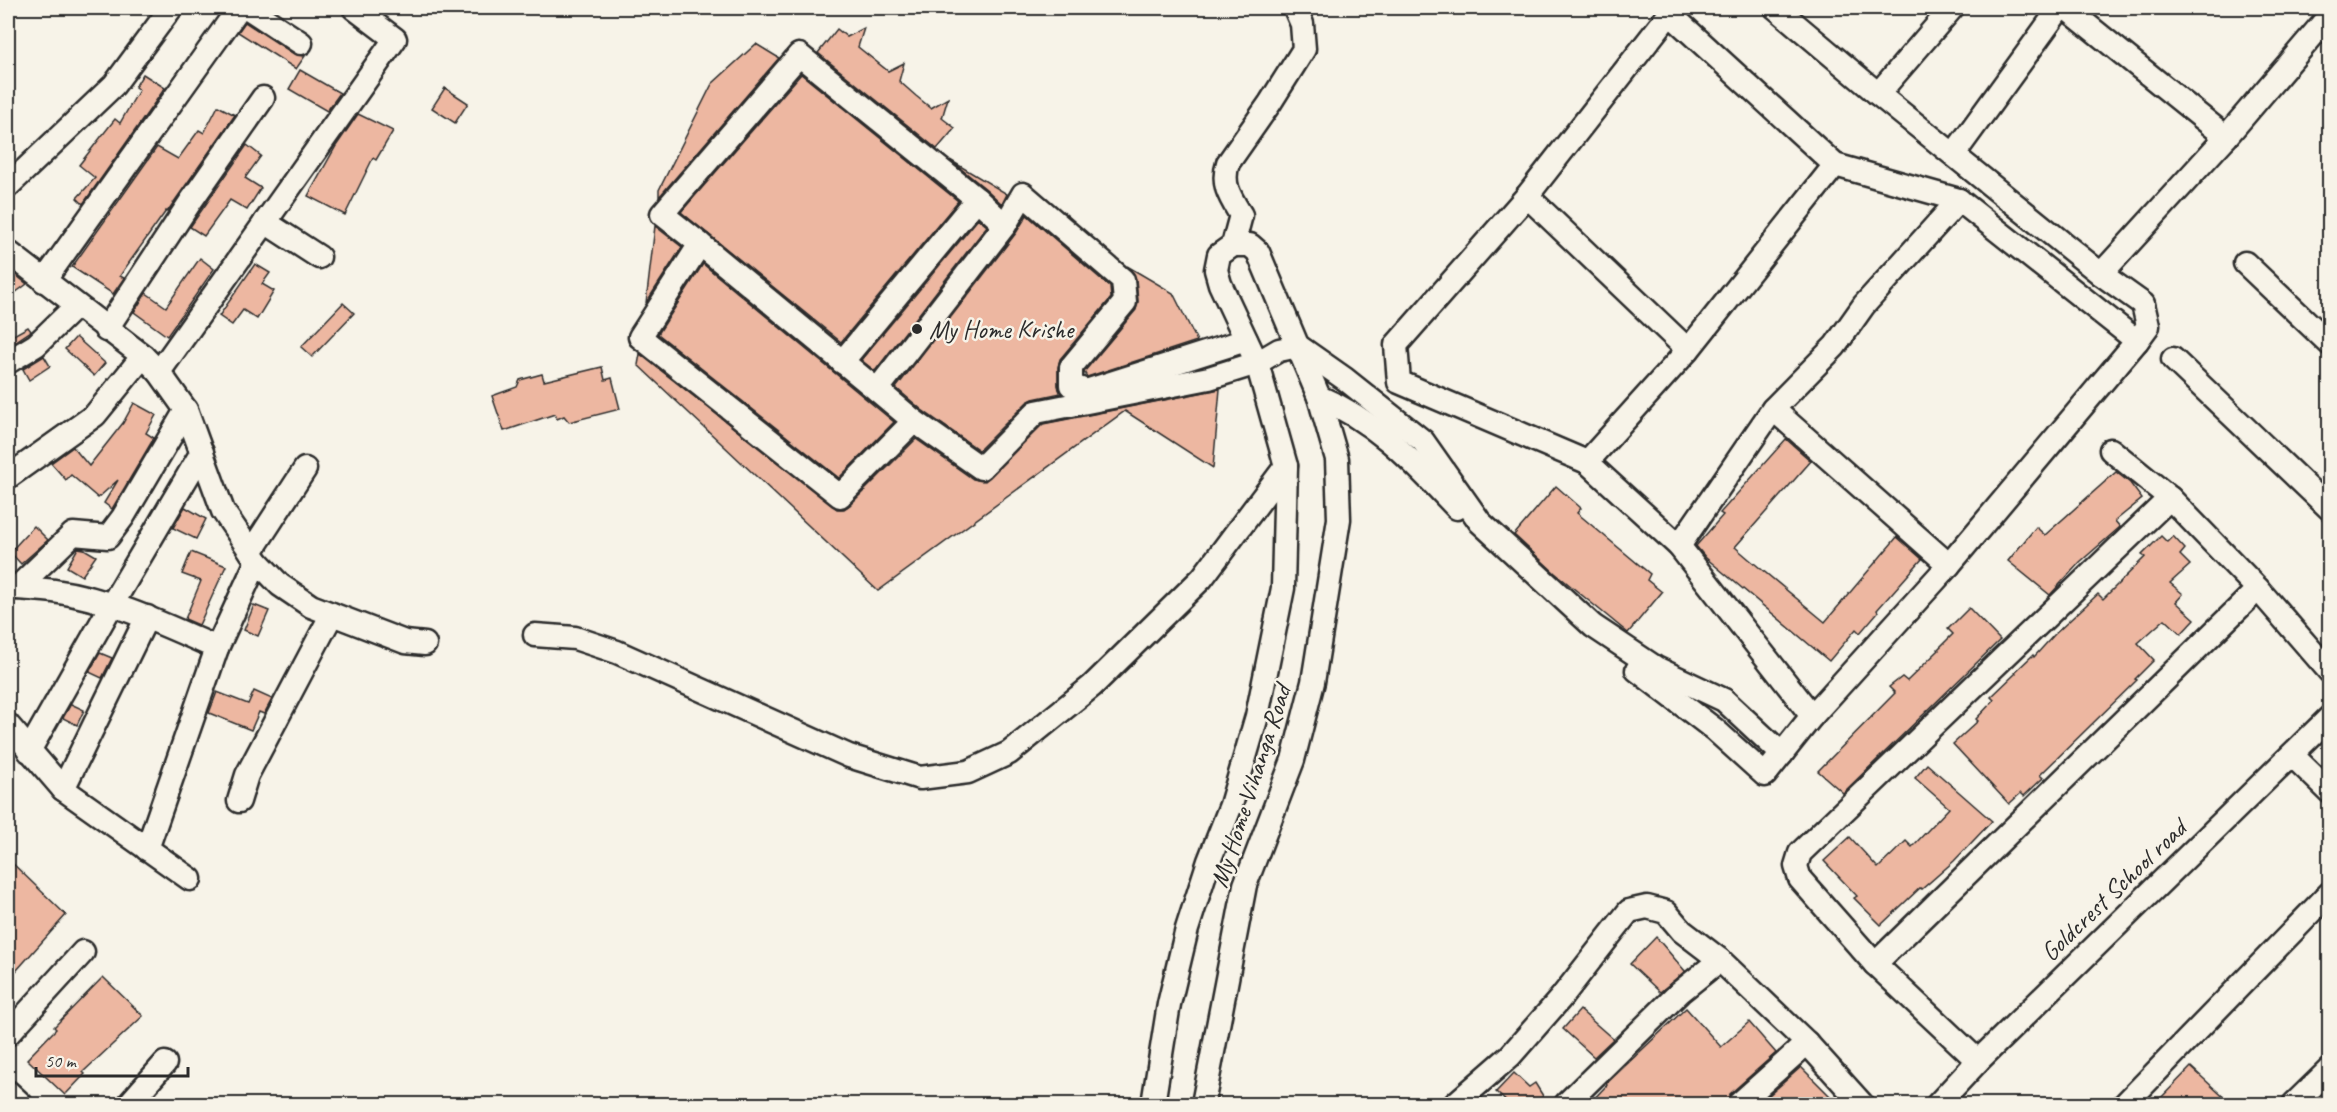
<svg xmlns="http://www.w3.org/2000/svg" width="2337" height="1112" font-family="Caveat,sans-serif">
  <rect width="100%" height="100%" fill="#f7f3e8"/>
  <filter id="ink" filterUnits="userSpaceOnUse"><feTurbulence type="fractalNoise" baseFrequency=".0167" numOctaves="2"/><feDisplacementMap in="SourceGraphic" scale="12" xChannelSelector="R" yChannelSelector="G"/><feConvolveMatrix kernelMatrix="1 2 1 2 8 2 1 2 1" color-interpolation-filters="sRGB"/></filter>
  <g filter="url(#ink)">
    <g fill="#edb7a1" stroke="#2b2b2b" stroke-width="1.5">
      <polygon points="245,22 294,54 305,56 296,69 238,32"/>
      <polygon points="864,28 858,47 888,71 904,63 899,81 916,96 931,108 948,98 942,118 955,128 937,149 818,53 837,29 847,37"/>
      <polygon points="756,44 779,58 659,197 659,190 712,84"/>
      <polygon points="300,70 340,93 327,111 289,89"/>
      <polygon points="143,74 165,88 83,204 77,198 95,178 79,165 115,119 120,123 139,90 135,87"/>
      <polygon points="801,74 958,201 841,342 681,212"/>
      <polygon points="445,88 468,103 455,123 432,108"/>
      <polygon points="218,106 235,115 167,212 166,211 126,267 120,276 124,278 113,294 72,267 157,147 178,159 199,130 204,133"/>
      <polygon points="358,114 393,131 376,160 373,158 345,215 308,196 336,146"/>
      <polygon points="247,145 261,156 245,178 261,188 247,210 230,200 204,236 190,227"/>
      <polygon points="950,160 1007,194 1002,204 986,189"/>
      <polygon points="1027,215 1110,287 1111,298 1060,359 1058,367 1058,385 1061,393 1033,399 1027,402 979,450 922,410 896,388 1016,233"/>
      <polygon points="978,219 987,226 875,371 861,360"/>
      <polygon points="655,226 682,247 646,303"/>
      <polygon points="200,258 214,269 167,336 134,312 146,293 166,307"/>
      <polygon points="255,264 270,273 262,284 274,291 257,319 243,310 232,325 219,316"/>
      <polygon points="703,264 894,422 839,478 658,334"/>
      <polygon points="1127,266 1173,293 1197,341 1087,377 1084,372 1136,310 1138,301 1136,279"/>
      <polygon points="8,269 27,284 8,298"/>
      <polygon points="343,303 354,313 312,357 301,347"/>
      <polygon points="28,327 31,331 10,345 8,338"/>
      <polygon points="76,337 105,363 94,376 65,349"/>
      <polygon points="640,354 837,509 844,509 850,505 916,439 973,479 985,481 1043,424 1220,389 1213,468 1125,411 878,591 638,365"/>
      <polygon points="44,356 50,366 29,380 23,369"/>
      <polygon points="602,367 605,380 612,378 620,409 569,422 564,416 557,419 555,414 504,431 492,396 517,387 520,380 542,374 544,381"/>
      <polygon points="134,403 156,415 146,433 154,438 112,509 104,503 118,480 98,498 71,475 66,480 51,463 73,447 89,466 123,423"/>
      <polygon points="1786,439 1811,461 1735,547 1749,559 1825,622 1897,537 1922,559 1877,610 1878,612 1860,633 1856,629 1829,661 1706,558 1696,546 1723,515 1720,513"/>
      <polygon points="2116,472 2130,483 2142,499 2115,521 2120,527 2080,562 2050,595 2008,561 2036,527 2045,535"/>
      <polygon points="1556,486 1581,508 1577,513 1650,574 1647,580 1662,592 1628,633 1555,573 1514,535"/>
      <polygon points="185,507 206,519 196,539 173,528"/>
      <polygon points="34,526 48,540 21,564 10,552"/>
      <polygon points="2161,536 2167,542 2173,536 2185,549 2180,555 2190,565 2170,583 2183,594 2176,602 2195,619 2181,634 2165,619 2138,643 2154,660 2135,679 2137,680 2040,775 2043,778 2024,796 2021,793 2009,804 1953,744 1978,721 1976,719 1994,700 1991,697 2016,673 2015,672 2033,655 2034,657 2054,635 2098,594 2103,599 2145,557 2142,555"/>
      <polygon points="78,548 84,549 96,556 82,576 67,567"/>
      <polygon points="191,552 226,566 199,625 185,619 201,581 182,574"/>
      <polygon points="254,605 269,611 258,636 244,630"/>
      <polygon points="1969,608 2000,640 1843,793 1818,771 1895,693 1889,687 1902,677 1907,681 1939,650 1938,649 1953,634 1948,629"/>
      <polygon points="100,653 112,658 102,678 89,672"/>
      <polygon points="254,691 272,699 264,714 259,712 251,730 209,713 217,692 248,704"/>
      <polygon points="71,704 84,710 77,725 63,718"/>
      <polygon points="1927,764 1992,821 1954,861 1922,889 1920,888 1881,925 1854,898 1857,896 1824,861 1850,837 1878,868 1906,841 1912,847 1949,808 1915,778"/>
      <polygon points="8,859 66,915 8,980"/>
      <polygon points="1656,937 1685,971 1660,992 1630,964"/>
      <polygon points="103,977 143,1016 83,1072 85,1074 65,1095 27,1059 56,1029 54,1027"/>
      <polygon points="1686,1008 1721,1047 1749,1022 1776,1053 1730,1094 1726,1104 1589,1104 1607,1085 1606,1084"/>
      <polygon points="1580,1010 1613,1039 1594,1057 1563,1029"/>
      <polygon points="1801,1067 1838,1104 1759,1104"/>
      <polygon points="2191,1067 2231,1104 2155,1104"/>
      <polygon points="1514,1073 1529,1087 1535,1083 1543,1096 1535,1104 1509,1104 1496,1092"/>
    </g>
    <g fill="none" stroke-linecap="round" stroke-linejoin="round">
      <defs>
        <g id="minor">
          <polyline points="248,8 301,43"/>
          <polyline points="1674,8 1527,196 1396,345 1399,382 1587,462 1679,546 1812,716 1949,565 2137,341 2148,326 2143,304 2101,274 2226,137 2330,15"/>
          <polyline points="1776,8 1878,94 2101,274"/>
          <polyline points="2066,8 2226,137"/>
          <polyline points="1669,13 1835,165 1959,200 2137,341"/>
          <polyline points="1878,94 1952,8"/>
          <polyline points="1954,154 2060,8"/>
          <polyline points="8,186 114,85 171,8"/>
          <polyline points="1527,196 1688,350"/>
          <polyline points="265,222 319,257"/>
          <polyline points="1005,225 977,199 799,55 662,214 700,244 640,337 840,496 914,421 981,468 1036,412 1209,378 1257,363 1279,350 1298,346 1345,379 1423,441 1480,522 1593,626 1656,668 1724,700 1782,754"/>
          <polyline points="700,244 877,390"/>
          <polyline points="8,252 143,356 159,372 186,410 223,511 257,561 280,585 311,606 405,642 425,644"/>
          <polyline points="2245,263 2330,344"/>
          <polyline points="44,281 239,8"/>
          <polyline points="106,330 191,201 263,98"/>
          <polyline points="2173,359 2330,509"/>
          <polyline points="8,362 36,345 76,306"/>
          <polyline points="842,362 977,199"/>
          <polyline points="159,372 395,39 354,8"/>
          <path d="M1319,397C1378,422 1414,463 1457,508"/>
          <polyline points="1773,409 1949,565"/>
          <polyline points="914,421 877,390 1005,225 1023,194 1123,280 1125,302 1071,367 1071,385 1086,391 1246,340"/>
          <polyline points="2111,450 2170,498"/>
          <polyline points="1587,462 1688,350 1835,165"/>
          <polyline points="8,477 95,415 143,356"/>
          <polyline points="1679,546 1773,409 1835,346 1864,305 1959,200"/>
          <polyline points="251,552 305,469"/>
          <path d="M8,587C23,589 39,589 54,591C111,599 165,625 217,648L257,561"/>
          <polyline points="17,588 73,534 108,537 123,517 186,410"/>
          <polyline points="535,635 575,638 617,652 849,756 920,778 968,772 1009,753 1092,686 1202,578 1286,466"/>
          <polyline points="1637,670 1714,729 1765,775 1812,716"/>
          <polyline points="8,725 63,789 190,879"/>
          <polyline points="29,751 111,606 202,452"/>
          <polyline points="2292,755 2330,792"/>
          <polyline points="63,789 147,617"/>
          <polyline points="239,801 247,775 332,614"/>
          <polyline points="147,849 217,648"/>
          <polyline points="1875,964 2258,589"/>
          <polyline points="8,1034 83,952"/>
          <polyline points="1978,1061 1875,964 1800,879 1796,866 1800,853 2170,498 2258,589 2330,672"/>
          <polyline points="8,1092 21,1104"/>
          <polyline points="129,1104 165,1063"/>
          <path d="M1153,1104L1169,1004L1187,929L1209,861L1231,805L1257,716L1283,588L1286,466L1257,363L1220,284L1216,270L1219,255L1233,245L1241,215C1230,197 1221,184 1228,163L1270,103L1304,49L1302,24L1295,8"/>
          <polyline points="1203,1104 1245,885 1293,760 1313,682 1339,519 1337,459 1319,397 1258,252 1250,245 1233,245"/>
          <polyline points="1455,1104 1510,1056 1560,999 1629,911 1647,907 1666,912 1682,931 1720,960"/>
          <polyline points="1566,1104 1680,992 1720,960 1807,1043 1862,1104"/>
          <polyline points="1739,1104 1807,1043"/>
          <polyline points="1938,1104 1978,1061 2330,717"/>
          <polyline points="2125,1104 2330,893"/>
          <polyline points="2294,1104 2330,1069"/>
        </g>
      </defs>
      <use href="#minor" stroke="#2b2b2b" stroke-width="27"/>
      <use href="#minor" stroke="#f7f3e8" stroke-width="22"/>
    </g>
  </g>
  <circle fill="#2b2b2b" stroke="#f7f3e8" stroke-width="2" cx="917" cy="329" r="6"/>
  <g text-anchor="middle" stroke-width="5" stroke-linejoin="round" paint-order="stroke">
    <g font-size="26" fill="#2b2b2b" stroke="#f7f3e8" text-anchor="start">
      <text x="929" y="338">My Home Krishe</text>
    </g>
    <g font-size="26" fill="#2b2b2b" stroke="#f7f3e8">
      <text transform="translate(1250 786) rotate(-72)" y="9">My Home Vihanga Road</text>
      <text transform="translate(2113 890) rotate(-44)" y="9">Goldcrest School road</text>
    </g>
  </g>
  <rect width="2337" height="1112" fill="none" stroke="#f7f3e8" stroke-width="30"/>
  <rect x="15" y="15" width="2307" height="1082" fill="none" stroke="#2b2b2b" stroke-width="2" filter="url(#ink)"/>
  <path d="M36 1067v9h152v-9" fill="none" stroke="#2b2b2b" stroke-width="3"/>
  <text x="45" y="1067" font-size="18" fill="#2b2b2b" stroke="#f7f3e8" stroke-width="4.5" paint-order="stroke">50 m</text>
</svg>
